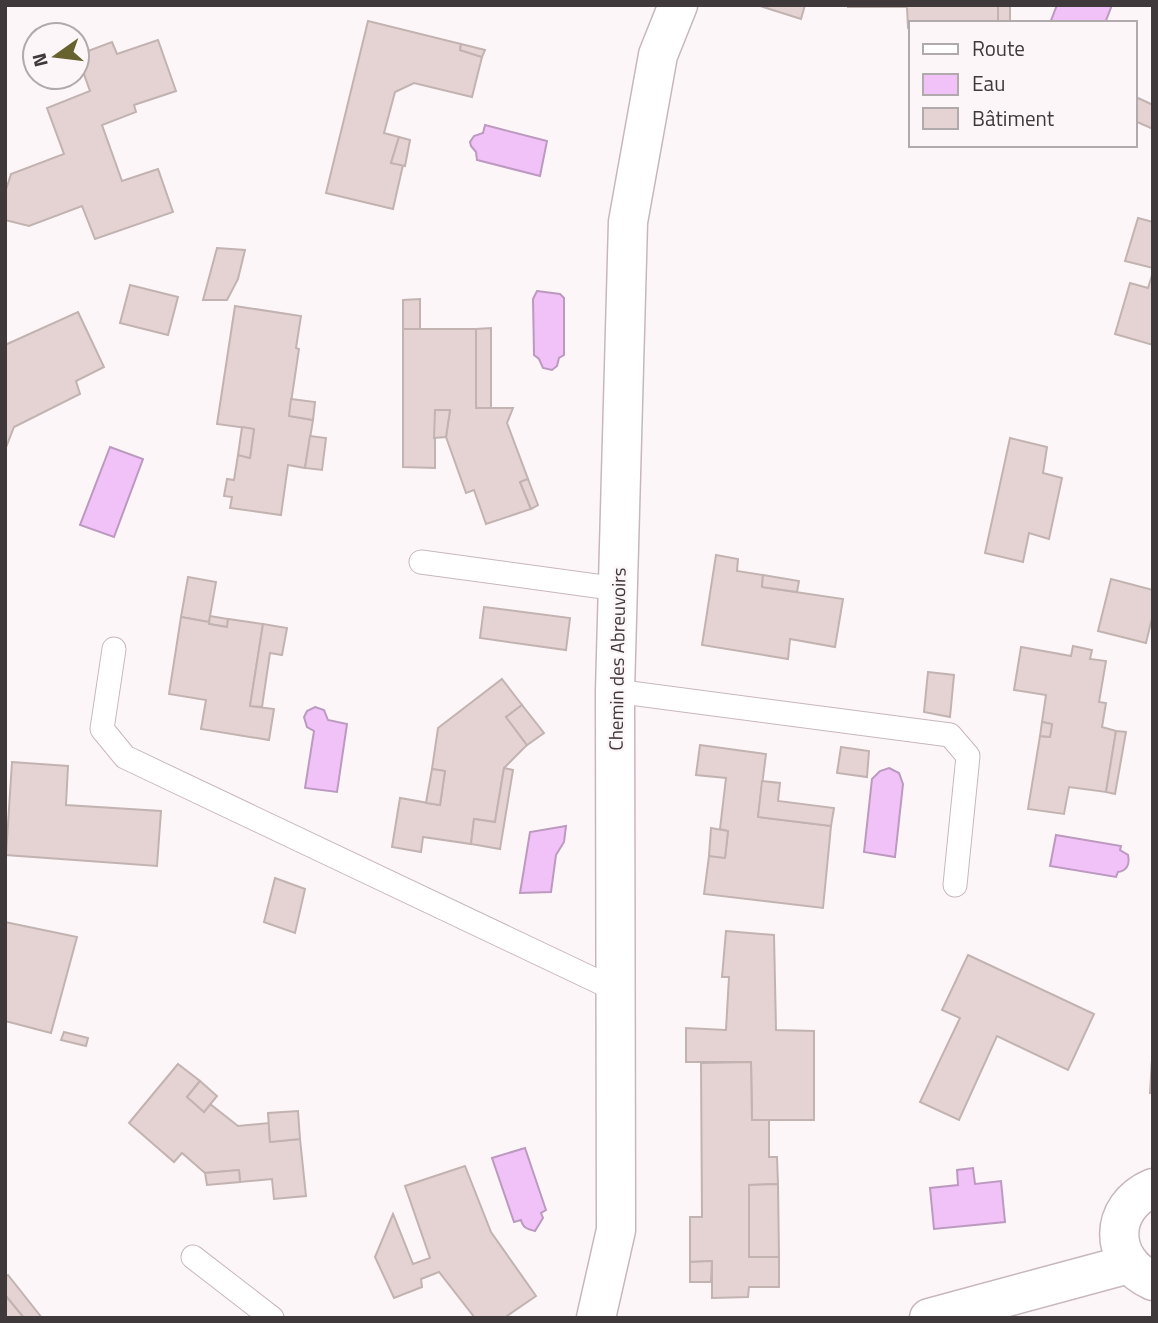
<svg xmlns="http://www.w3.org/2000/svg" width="1158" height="1323" font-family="'Titillium Web',sans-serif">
  <rect width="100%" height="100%" fill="#fdf6f8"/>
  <g fill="#f1c2f8" stroke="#bc99bf" stroke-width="2">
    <polygon points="1057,5 1112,5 1105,23 1050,23"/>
    <polygon points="485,125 547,141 540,176 477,160 476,152 471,146 470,142 474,136 483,133"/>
    <polygon points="537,291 560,294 564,298 564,355 559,358 557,366 552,370 543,368 539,359 534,355 533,299"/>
    <polygon points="110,447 143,459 114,537 80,525"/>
    <polygon points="315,707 324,710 328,720 347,724 337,792 305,788 314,731 307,727 304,717 307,711"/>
    <polygon points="889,768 899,773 903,784 895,857 864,852 872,779 880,771"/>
    <polygon points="566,826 564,842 556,855 551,892 520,893 530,832"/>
    <path d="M1056,835L1121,846L1120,850L1128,855C1130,864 1127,871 1118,872L1116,877L1050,866Z"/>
    <path d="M525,1148L546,1210L541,1213L543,1218L535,1231C527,1229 523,1228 521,1220L514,1222L492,1158Z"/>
    <polygon points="973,1168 975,1184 1001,1181 1005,1222 934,1229 930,1188 958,1185 957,1170"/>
  </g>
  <g fill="#e4d3d2" stroke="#c2b3b1" stroke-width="2">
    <polygon points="757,5 805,5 801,19"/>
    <polygon points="848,5 998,5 998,23 911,23 911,29 908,28 907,7 848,7"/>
    <rect x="998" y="5" width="12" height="18"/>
    <polygon points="368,21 461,44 460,50 482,57 472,97 414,83 395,92 384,133 399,137 391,163 403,165 393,209 326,193"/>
    <polygon points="158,40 176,91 134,105 136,112 102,125 122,181 158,169 173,212 95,239 82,206 29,226 5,220 5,193 11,174 64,154 47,108 90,91 77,55 112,42 117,54"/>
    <polygon points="461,44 485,50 482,57 460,50"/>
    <polygon points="1138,98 1153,105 1153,129 1135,121 1135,105"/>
    <polygon points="399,137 410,140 405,166 391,163"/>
    <polygon points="1138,218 1153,222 1153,268 1125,261"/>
    <polygon points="217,248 245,250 238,279 227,300 203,300"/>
    <polygon points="1153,272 1153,345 1115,334 1130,283 1148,288"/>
    <polygon points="130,285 178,297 168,335 120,323"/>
    <polygon points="420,299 420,329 403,329 403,300"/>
    <polygon points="235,306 301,316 296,348 299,349 289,416 313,420 305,468 288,465 281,515 230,508 232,497 224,496 227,479 234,480 238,455 250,458 254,429 217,424"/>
    <polygon points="78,312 104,367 76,381 80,394 14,427 5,450 5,345"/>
    <polygon points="491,328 491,408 476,408 476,329"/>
    <polygon points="403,329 476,329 476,408 513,408 507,423 528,479 520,482 531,509 486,524 474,490 466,493 446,437 450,410 435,410 435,468 403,467"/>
    <polygon points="291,399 315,402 313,420 289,416"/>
    <polygon points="435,410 450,410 446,437 434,438"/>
    <polygon points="242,427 254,429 250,458 238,455"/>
    <polygon points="310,436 326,438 322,470 305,468"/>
    <polygon points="1010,438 1047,447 1043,473 1062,478 1049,539 1029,533 1023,562 985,553"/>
    <polygon points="528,479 538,505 531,509 520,482"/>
    <polygon points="716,555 738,559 737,571 763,575 762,587 843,599 835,647 790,639 788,659 702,645"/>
    <polygon points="763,575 799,581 797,592 762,587"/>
    <polygon points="188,577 216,582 209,622 181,617"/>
    <polygon points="1111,579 1153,590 1153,614 1146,643 1098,631"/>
    <polygon points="484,607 570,618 566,650 480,638"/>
    <polygon points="210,616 228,619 227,627 209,624"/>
    <polygon points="181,617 209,622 209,624 227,627 228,619 263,624 250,706 274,709 269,740 201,729 206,700 169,694"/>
    <polygon points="263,624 287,628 282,655 270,653 262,707 250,706"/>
    <polygon points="1073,646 1092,650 1090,659 1106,661 1099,702 1106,703 1102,727 1116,731 1106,792 1069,787 1064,814 1028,809 1040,736 1050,737 1052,724 1042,722 1046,695 1014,690 1021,647 1071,656"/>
    <polygon points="928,672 954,675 950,717 924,712"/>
    <polygon points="502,679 522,705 506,717 527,745 504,768 495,822 474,819 471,844 423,837 421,852 392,847 400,798 440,805 445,771 432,769 438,728"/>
    <polygon points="522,705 544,733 527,745 506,717"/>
    <polygon points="1042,722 1052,724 1050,737 1040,736"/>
    <polygon points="1116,731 1126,732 1115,794 1106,792"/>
    <polygon points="700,745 766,754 758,817 831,826 823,908 704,894 709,856 725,858 728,831 720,829 726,778 696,775"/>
    <polygon points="841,747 869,751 867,777 837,773"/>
    <polygon points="12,762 68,766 66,805 161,811 157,866 6,855"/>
    <polygon points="504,768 513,770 500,849 471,844 474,819 495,822"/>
    <polygon points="432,769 445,771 440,805 426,803"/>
    <polygon points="762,781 780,783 778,801 834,808 831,826 758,817"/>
    <polygon points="711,828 728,831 725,858 709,856"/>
    <polygon points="275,878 305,889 295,933 264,922"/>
    <polygon points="5,922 77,937 51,1033 5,1021"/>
    <polygon points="726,931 774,935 776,1030 814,1031 814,1120 752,1120 751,1062 686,1062 686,1028 726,1030 729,977 722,977"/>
    <polygon points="968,955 1094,1014 1068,1070 997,1036 959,1120 920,1102 960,1018 942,1010"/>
    <polygon points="64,1032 88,1038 86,1046 61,1040"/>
    <polygon points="1153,1042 1153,1093 1150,1093"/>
    <polygon points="751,1062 752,1120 769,1120 769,1157 777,1157 778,1184 749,1185 749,1257 779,1257 779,1287 749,1287 748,1297 712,1298 712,1261 690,1262 690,1217 702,1217 701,1063"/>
    <polygon points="178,1064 200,1081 187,1097 204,1112 210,1104 238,1126 269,1123 270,1142 300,1139 306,1196 274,1199 272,1179 240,1182 239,1170 205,1173 182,1153 174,1162 129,1123"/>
    <polygon points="200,1081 217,1096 204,1112 187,1097"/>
    <polygon points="298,1111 300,1139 270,1142 268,1113"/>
    <polygon points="465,1166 491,1232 536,1296 504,1318 475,1318 439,1272 421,1279 422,1287 394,1298 375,1257 393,1214 413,1264 430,1258 405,1186"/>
    <polygon points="239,1170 240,1182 207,1185 205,1173"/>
    <polygon points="778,1184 779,1257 749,1257 749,1185"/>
    <polygon points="712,1261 711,1282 690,1282 690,1262"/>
    <polygon points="8,1275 42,1318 24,1318 5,1295 5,1277"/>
    <polygon points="5,1295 24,1318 5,1318"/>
  </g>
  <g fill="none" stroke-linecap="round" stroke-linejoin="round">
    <defs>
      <g id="lane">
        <polyline points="421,562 618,589"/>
        <polyline points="114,649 102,729 125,757 616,990"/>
        <polyline points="615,691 950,735 968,756 955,885"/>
        <polyline points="193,1257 272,1318"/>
      </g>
      <g id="street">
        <path d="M1153,1188C1108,1207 1108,1261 1153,1281"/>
        <polyline points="596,1318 616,1230 615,691 628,222 658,55 678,5"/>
        <polyline points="929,1318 1129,1264"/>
      </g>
    </defs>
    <use href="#lane" stroke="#c7b7bb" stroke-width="25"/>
    <use href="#street" stroke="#c7b7bb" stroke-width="41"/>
    <use href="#lane" stroke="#fff" stroke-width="23"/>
    <use href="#street" stroke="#fff" stroke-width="38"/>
  </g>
  <g text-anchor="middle" stroke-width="5" stroke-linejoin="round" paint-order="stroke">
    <g font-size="19" fill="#40393b" stroke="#fdf6f8">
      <text transform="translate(617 659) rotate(-89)" y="7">Chemin des Abreuvoirs</text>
    </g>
  </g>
  <rect width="1158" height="1323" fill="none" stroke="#40393b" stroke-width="14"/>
  <rect x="909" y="21" width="228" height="126" fill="#fdf6f8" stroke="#b1aaac" stroke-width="2"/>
  <rect x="923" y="44" width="35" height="10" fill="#ffffff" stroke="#b1aaac" stroke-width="2"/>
  <text x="972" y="56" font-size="21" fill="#40393b">Route</text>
  <rect x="923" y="74" width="35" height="21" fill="#f1c2f8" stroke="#b1aaac" stroke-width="2"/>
  <text x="972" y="91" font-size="21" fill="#40393b">Eau</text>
  <rect x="923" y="108" width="35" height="21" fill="#e4d3d2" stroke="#b1aaac" stroke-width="2"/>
  <text x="972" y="126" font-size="21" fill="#40393b">Bâtiment</text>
  <g transform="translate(56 56) rotate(256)"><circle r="33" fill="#fdf6f8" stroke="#b1aaac" stroke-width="2"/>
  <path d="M0-5L12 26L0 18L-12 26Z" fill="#67622e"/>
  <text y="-10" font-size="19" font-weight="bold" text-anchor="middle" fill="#40393b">N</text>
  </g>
</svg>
